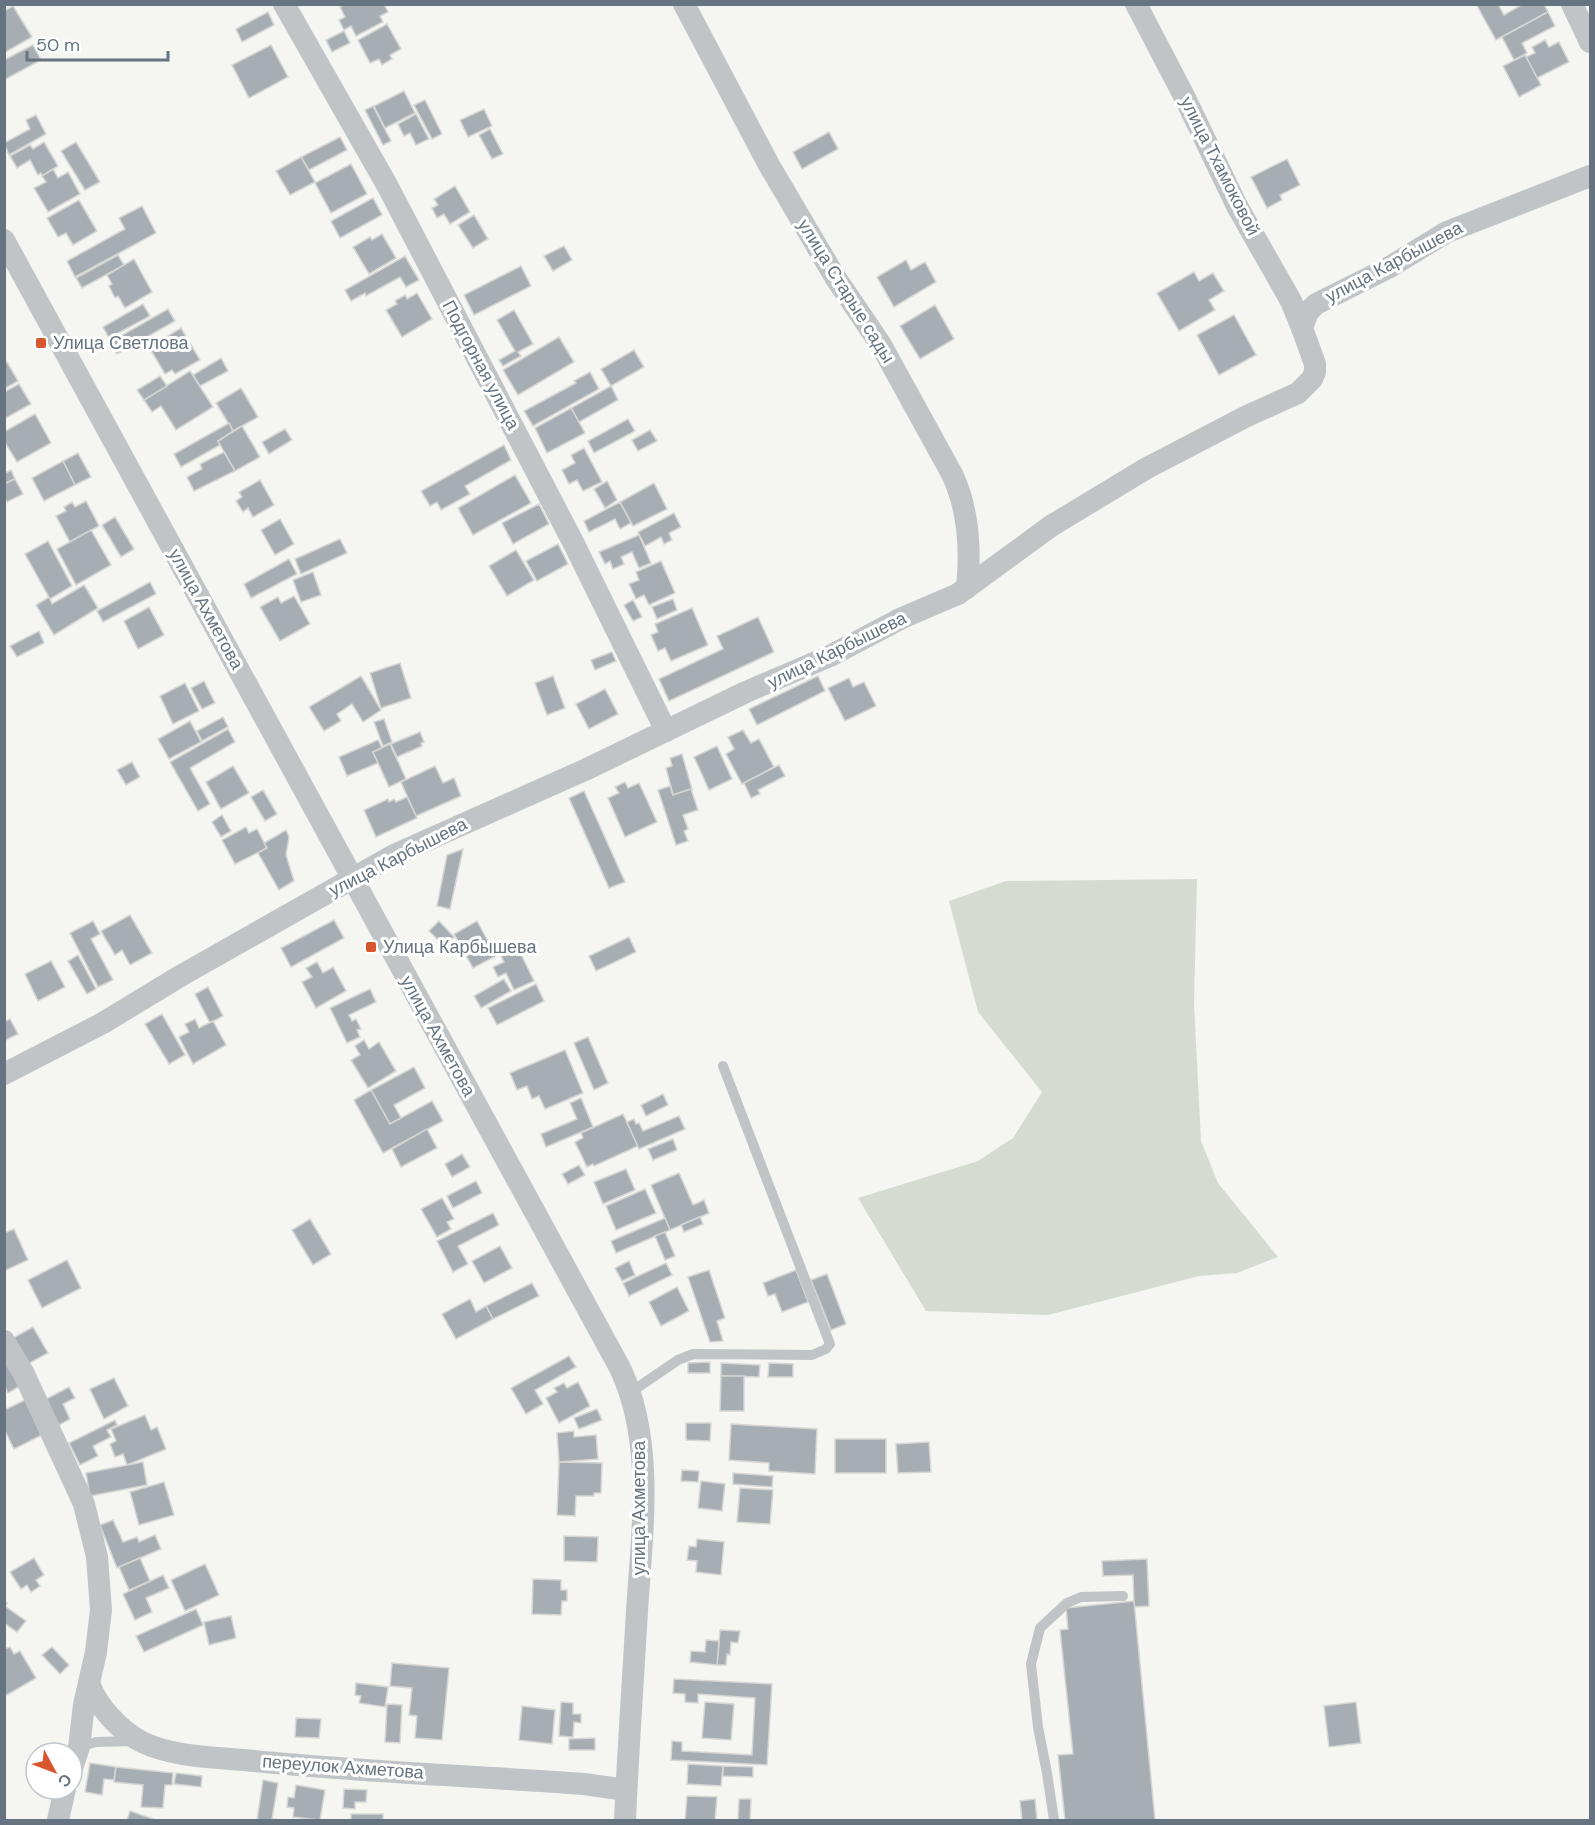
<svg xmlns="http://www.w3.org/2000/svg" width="1595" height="1825" font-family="'DM Sans',sans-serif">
  <rect width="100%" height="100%" fill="#f5f5f1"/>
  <polygon fill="#d6dbd2" points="1197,879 1194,1003 1201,1141 1218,1183 1278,1257 1237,1273 1199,1276 1048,1315 926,1311 858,1198 978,1161 1013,1138 1042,1092 978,1012 949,901 1006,881"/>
  <g fill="#a7aeb3" stroke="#d6d6d4" stroke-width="1.5">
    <polygon points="345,4 384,4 388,12 380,16 383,22 356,36 351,26 344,30 339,20 345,17 340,7"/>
    <polygon points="1476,4 1498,4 1504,15 1523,4 1544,4 1548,12 1496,40"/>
    <polygon points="13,6 32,37 4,53 4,11"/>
    <polygon points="268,12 274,25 242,42 236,29"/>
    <polygon points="1548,12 1555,26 1522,43 1527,53 1514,60 1502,37"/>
    <polygon points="387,24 401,49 390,55 392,59 382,65 379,59 370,63 358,40"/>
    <polygon points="344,31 350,43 332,52 326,40"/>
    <polygon points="1545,40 1549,47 1559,42 1569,62 1537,78 1526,57 1535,53 1532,47"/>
    <polygon points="33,45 41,60 4,80 4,60"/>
    <polygon points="271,45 288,77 249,98 232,65"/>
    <polygon points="1525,55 1541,85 1519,97 1503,66"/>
    <polygon points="404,91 415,113 385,128 374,106"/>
    <polygon points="425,100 442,134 432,139 414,105"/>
    <polygon points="373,106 391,141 383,145 365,110"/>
    <polygon points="484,109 492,126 468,137 460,120"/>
    <polygon points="416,114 429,139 416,145 410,133 404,136 398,124"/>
    <polygon points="36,115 46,134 9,155 4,143 30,129 26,120"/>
    <polygon points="490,129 503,154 492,159 479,135"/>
    <polygon points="829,132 838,149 802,169 793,152"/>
    <polygon points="340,137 347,150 309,170 301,157"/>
    <polygon points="44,142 58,166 42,176 41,173 38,175 30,160 17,168 10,156 30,145 33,149"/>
    <polygon points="76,142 100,182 85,190 61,151"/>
    <polygon points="301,157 315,182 290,195 276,171"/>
    <polygon points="1287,159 1300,185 1280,195 1282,200 1267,208 1251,177"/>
    <polygon points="351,164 367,194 331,213 315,183"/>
    <polygon points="53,169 58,178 68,172 80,194 48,212 34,188 46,182 42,176"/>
    <polygon points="455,186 470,212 450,224 444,214 437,218 432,208 438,205 434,199"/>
    <polygon points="373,198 382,215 340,238 331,221"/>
    <polygon points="79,200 97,231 73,245 66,233 58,237 47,218"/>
    <polygon points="142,206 156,233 75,277 67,261 125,229 119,218"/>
    <polygon points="474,215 488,239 473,248 458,225"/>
    <polygon points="382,234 396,258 369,274 353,247 370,237 372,240"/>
    <polygon points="564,246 572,260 553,271 544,256"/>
    <polygon points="118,255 124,265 82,288 76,278"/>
    <polygon points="405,256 419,280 406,287 400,277 366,296 365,293 351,301 345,290"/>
    <polygon points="134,259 152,292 125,308 118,296 115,298 109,286 112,284 107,275"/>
    <polygon points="906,260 911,270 925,262 936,282 894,307 877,277"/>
    <polygon points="521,266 531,286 474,315 464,295"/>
    <polygon points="1194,272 1199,281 1213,273 1224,291 1209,300 1215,310 1179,331 1157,293"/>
    <polygon points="417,293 432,319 402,337 386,310 397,304 395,301 405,295 407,299"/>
    <polygon points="143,304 150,316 109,338 103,327"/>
    <polygon points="935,305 954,339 920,359 900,326"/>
    <polygon points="168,309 175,321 117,354 110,342"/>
    <polygon points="514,310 533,344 518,352 521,356 503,366 499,360 515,351 497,320"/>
    <polygon points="1234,315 1256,355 1219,375 1197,335"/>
    <polygon points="181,328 200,360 175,374 172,370 165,374 149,347"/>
    <polygon points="559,337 574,362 518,395 503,370"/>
    <polygon points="634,350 644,367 611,386 601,369"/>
    <polygon points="221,358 228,371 200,386 193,375"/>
    <polygon points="7,362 18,381 4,389 4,363"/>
    <polygon points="190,371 213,407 176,430 161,406 152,412 144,400"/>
    <polygon points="590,372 599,389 533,426 524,411 576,383 574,381"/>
    <polygon points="160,376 167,386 144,400 137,390"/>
    <polygon points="19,384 31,404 4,419 4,392"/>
    <polygon points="611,386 618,400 579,422 571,408"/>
    <polygon points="241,388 258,417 233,431 216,403"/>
    <polygon points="571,408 585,433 547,453 535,428"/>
    <polygon points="35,414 51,443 17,462 4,441 4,432"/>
    <polygon points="628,419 635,431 594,453 588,441"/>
    <polygon points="229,423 233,431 218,441 220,445 181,467 174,454"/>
    <polygon points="242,426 260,457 235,471 218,441"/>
    <polygon points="285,429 292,440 269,454 262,442"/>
    <polygon points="650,430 657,441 638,451 632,440"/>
    <polygon points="504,445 511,460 465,486 470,494 441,510 437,502 430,506 421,491"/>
    <polygon points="584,448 602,482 583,491 577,480 569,484 562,470 575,463 571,455"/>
    <polygon points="224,452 235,471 194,491 187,477 202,469 200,464"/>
    <polygon points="78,453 91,477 75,485 63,461"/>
    <polygon points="63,461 75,485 44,501 32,478"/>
    <polygon points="11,470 15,479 4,484 4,474"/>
    <polygon points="515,475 531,503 473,535 458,508"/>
    <polygon points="15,479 23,494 7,502 4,496 4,484"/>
    <polygon points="260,480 274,505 253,517 248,508 243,512 236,501 242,497 239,492"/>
    <polygon points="607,481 617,500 605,508 594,489"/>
    <polygon points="654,483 667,509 633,526 620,502"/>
    <polygon points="86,501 99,526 70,542 56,516 66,511 64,507 72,502 75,507"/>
    <polygon points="620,502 631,523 620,529 615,519 589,532 584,521"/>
    <polygon points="539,504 549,524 513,544 502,523"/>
    <polygon points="674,513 681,527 669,533 672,540 664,544 661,537 645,546 638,532"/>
    <polygon points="115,517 134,549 121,557 102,525"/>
    <polygon points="280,519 294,544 275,555 261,530"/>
    <polygon points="91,530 111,565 76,585 57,549"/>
    <polygon points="639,535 651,563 639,568 632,552 621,557 624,564 613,569 610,561 605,564 599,552"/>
    <polygon points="340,539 347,553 301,574 295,559"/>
    <polygon points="48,541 72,586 50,599 25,554"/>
    <polygon points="558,544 568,564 537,581 526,561"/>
    <polygon points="516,550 534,580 507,596 489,566"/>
    <polygon points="289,559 297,574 251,598 244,584"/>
    <polygon points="661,561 675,593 649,605 644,595 636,599 629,584 639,580 636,572"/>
    <polygon points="313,572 321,595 301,602 293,580"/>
    <polygon points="150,582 156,594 103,622 97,611"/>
    <polygon points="84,585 98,608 54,635 36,605 49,597 52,604"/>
    <polygon points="294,596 310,624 280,641 260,607 278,597 281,603"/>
    <polygon points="673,599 677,610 657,619 652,607"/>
    <polygon points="633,600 642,617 633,621 624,605"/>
    <polygon points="149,607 164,635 138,649 124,621"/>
    <polygon points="692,608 708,645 671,661 665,648 658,651 651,635 658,632 655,624"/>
    <polygon points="758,617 774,652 669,701 659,679 723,649 717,636"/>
    <polygon points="39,631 44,643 17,657 10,646"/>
    <polygon points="612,652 616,661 595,670 591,660"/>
    <polygon points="400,663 411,698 381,708 370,673"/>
    <polygon points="361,676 381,710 363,722 352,704 337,714 341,721 324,731 309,707"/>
    <polygon points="553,676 565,708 547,715 535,683"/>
    <polygon points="818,676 825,691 757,725 749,709"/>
    <polygon points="849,678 853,687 864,682 876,706 845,721 828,688"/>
    <polygon points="204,681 215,703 202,709 191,688"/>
    <polygon points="185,683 199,711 173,724 160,696"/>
    <polygon points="605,689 618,714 589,729 576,704"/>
    <polygon points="223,717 228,727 202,741 197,731"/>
    <polygon points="384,719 392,742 383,746 374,722"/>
    <polygon points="190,721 201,742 169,759 158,739"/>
    <polygon points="228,729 235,742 190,768 210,804 198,811 170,762"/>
    <polygon points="743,730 751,743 759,739 774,767 742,784 726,754 734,749 728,737"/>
    <polygon points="420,732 424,742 421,743 422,746 397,757 391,744"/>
    <polygon points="378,740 382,748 373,752 378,763 347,776 339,757"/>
    <polygon points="390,744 406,779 389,787 373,752"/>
    <polygon points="717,746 732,779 709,790 694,757"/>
    <polygon points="682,754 692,789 673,795 666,768 672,766 670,758"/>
    <polygon points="132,762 140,777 126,785 117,770"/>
    <polygon points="779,765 785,776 758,790 760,794 751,798 744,783"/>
    <polygon points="233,766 249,793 221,809 206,782"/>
    <polygon points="435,766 443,783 454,778 461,796 416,816 401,782"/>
    <polygon points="625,782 628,788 639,783 657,822 625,837 608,798 619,793 615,787"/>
    <polygon points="670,786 673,795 691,789 698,810 683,815 688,829 684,831 688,841 676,845 658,790"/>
    <polygon points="263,790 277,814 265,821 251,797"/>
    <polygon points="584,791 625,882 609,888 569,798"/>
    <polygon points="407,797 417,818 376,837 364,810 388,799 389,802 394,799 396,802"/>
    <polygon points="222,815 231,831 221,837 212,822"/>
    <polygon points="246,827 249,833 257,829 267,848 235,864 222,840"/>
    <polygon points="286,830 289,837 286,855 294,881 279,890 258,853 267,848 264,843"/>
    <polygon points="463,849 450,909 437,906 447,855"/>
    <polygon points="130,915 152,953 130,965 122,950 115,955 101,931"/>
    <polygon points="334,920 344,938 291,967 281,948"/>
    <polygon points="93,921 100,934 91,939 113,980 98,987 70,933"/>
    <polygon points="439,921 454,937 444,946 429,931"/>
    <polygon points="477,921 496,956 473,968 454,934"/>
    <polygon points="629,937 636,952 596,971 589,956"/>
    <polygon points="515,942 534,981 514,990 506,973 498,977 493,967 504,962 498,950"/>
    <polygon points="78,955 96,989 87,994 68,961"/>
    <polygon points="51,961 65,987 38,1001 25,974"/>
    <polygon points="317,962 323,973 333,967 346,991 316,1008 302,982 312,977 306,968"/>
    <polygon points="504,979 511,991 481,1008 474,996"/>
    <polygon points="536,984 544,1001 497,1025 488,1008"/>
    <polygon points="208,987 223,1016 210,1023 195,994"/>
    <polygon points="370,989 376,1002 349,1015 352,1021 356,1019 361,1029 357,1030 360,1037 347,1043 330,1008"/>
    <polygon points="162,1014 185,1055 169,1064 145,1024"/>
    <polygon points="10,1019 18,1034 4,1041 4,1022"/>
    <polygon points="195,1019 199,1028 213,1021 226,1045 193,1064 179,1037 189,1032 185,1024"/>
    <polygon points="588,1037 608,1083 594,1090 574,1043"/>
    <polygon points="364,1040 369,1049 379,1042 396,1071 368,1088 351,1060 360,1055 355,1046"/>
    <polygon points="565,1050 583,1093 545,1109 539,1096 532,1099 527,1086 517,1090 510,1073"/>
    <polygon points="414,1067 425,1088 394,1105 401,1118 390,1124 371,1090"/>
    <polygon points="371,1090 390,1124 432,1101 443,1121 383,1153 354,1100"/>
    <polygon points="663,1094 668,1105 646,1116 641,1105"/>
    <polygon points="581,1098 593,1127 546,1147 541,1134 577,1119 570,1103"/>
    <polygon points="623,1114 638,1146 594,1166 593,1164 587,1167 575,1142 583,1138 581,1133"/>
    <polygon points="679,1116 685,1129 639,1149 627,1122 634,1119 636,1124 639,1123 643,1131"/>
    <polygon points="427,1129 437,1148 401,1167 392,1149"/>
    <polygon points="673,1139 677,1150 653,1160 648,1149"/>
    <polygon points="462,1154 470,1167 452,1177 445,1164"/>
    <polygon points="579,1165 585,1175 568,1184 562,1174"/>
    <polygon points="626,1169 635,1190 603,1204 594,1182"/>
    <polygon points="679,1173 693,1205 704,1200 709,1213 670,1230 651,1185"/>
    <polygon points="476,1181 482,1193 453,1208 447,1196"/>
    <polygon points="645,1189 656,1213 616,1230 606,1206"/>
    <polygon points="442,1198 454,1219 447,1222 451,1229 437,1237 421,1209"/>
    <polygon points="493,1213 499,1225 458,1246 468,1264 453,1272 437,1241"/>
    <polygon points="700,1217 703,1224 684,1232 681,1225"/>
    <polygon points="665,1218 670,1230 616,1253 611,1241"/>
    <polygon points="310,1219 331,1254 313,1265 292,1230"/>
    <polygon points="14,1229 28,1260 4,1271 4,1233"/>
    <polygon points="665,1232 675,1256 665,1260 655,1236"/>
    <polygon points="500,1246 512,1268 484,1283 472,1261"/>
    <polygon points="67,1260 81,1288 42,1308 28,1280"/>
    <polygon points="629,1261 635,1275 622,1281 615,1268"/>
    <polygon points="666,1263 672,1275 629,1296 623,1283"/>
    <polygon points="709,1270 725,1318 717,1321 723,1341 710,1342 688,1277"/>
    <polygon points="796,1270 808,1302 782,1312 775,1294 768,1296 763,1283"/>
    <polygon points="827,1274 846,1324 831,1330 811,1280"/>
    <polygon points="532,1283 539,1296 493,1319 486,1306"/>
    <polygon points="677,1287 689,1311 661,1326 649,1302"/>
    <polygon points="470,1299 476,1312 486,1306 493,1319 456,1339 442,1314"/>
    <polygon points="33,1327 48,1353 26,1365 11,1339"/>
    <polygon points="4,1353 22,1385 8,1393 4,1385"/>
    <polygon points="569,1356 576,1367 535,1390 543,1404 526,1414 511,1388"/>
    <polygon points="710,1362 710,1373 688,1373 688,1363"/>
    <polygon points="721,1363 760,1365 759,1377 721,1376"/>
    <polygon points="769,1363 793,1364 793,1377 768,1377"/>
    <polygon points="721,1376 744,1376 744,1411 720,1411"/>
    <polygon points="114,1378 128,1406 104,1419 90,1389"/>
    <polygon points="578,1382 590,1406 559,1423 546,1398 557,1392 554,1388 564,1383 567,1388"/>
    <polygon points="69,1387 75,1398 63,1404 70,1419 59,1425 46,1399"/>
    <polygon points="25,1400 42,1435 14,1449 4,1429 4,1410"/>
    <polygon points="597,1409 602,1420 579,1429 574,1418"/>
    <polygon points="145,1415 151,1430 157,1427 166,1449 127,1465 123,1454 115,1457 110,1444 116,1441 111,1429"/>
    <polygon points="115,1420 117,1425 107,1430 111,1437 93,1446 98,1456 80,1465 69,1443"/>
    <polygon points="686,1423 711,1423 710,1441 686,1440"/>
    <polygon points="731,1424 817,1429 815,1474 769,1471 769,1463 729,1460"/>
    <polygon points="574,1431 574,1437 596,1435 598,1459 559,1462 557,1433"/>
    <rect x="835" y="1439" width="51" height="34"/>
    <polygon points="929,1442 931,1472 898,1473 896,1444"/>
    <polygon points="143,1462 147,1485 90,1496 86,1473"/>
    <polygon points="559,1462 602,1463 601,1493 594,1493 594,1496 576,1496 575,1516 557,1515"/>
    <polygon points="682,1470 699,1471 698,1482 681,1481"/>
    <polygon points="733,1473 773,1476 772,1487 733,1484"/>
    <polygon points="701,1481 725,1484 722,1511 698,1508"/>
    <polygon points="164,1482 174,1515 139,1525 130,1492"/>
    <polygon points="740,1488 773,1490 770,1524 737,1522"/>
    <polygon points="113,1520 123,1542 137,1537 139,1542 155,1535 161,1549 117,1568 100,1525"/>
    <polygon points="564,1536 598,1537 597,1562 564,1561"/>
    <polygon points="697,1539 724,1542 721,1575 696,1572 697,1561 687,1560 689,1546 696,1547"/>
    <polygon points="34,1558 44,1575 36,1580 40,1586 31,1592 27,1585 21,1589 10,1572"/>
    <polygon points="140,1558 150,1581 129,1590 119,1567"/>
    <polygon points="1147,1559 1149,1606 1134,1607 1133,1575 1103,1576 1102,1561"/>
    <polygon points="205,1564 219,1595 185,1611 171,1580"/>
    <polygon points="163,1575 169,1588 146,1598 152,1612 135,1620 123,1594"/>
    <polygon points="533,1579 561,1580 561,1590 567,1590 567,1601 562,1601 561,1615 532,1614"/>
    <polygon points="4,1601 7,1603 5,1606 26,1621 17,1632 4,1623"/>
    <polygon points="1134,1601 1155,1820 1065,1820 1058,1755 1073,1754 1060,1630 1068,1629 1066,1608"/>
    <polygon points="196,1609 203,1625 144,1652 136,1636"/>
    <polygon points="231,1616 236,1638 209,1645 204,1622"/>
    <polygon points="720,1630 740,1631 738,1643 731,1642 730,1655 727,1654 726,1665 717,1665"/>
    <polygon points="706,1640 719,1641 717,1665 690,1662 691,1651 705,1652"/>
    <polygon points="10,1647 14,1654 20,1651 36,1678 7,1695 4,1692 4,1649"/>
    <polygon points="52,1647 69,1665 60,1674 42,1655"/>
    <polygon points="392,1663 449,1668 442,1740 415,1738 417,1716 409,1715 412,1688 390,1686"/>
    <polygon points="674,1679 772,1684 767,1765 671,1760 672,1741 682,1742 682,1751 752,1755 755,1698 698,1694 698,1703 685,1702 685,1694 673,1693"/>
    <polygon points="356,1683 388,1687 385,1707 359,1703 361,1696 355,1695"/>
    <polygon points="561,1702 573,1703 573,1714 581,1714 581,1723 574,1722 573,1737 559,1736"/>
    <polygon points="705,1702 734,1704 731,1740 702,1738"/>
    <polygon points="1356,1702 1361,1743 1329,1747 1324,1706"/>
    <polygon points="387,1704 402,1705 400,1743 385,1742"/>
    <polygon points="522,1706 555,1710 552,1744 519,1740"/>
    <polygon points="296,1718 321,1719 319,1738 295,1737"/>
    <polygon points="595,1738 595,1750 569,1750 569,1739"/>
    <polygon points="90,1763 116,1767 114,1780 104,1779 102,1795 85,1792"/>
    <polygon points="688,1764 723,1766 721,1786 687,1784"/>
    <polygon points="723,1766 753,1767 753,1777 723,1776"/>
    <polygon points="116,1767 173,1773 172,1785 165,1785 163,1808 141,1807 143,1785 114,1782"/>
    <polygon points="176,1773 202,1776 201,1787 174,1784"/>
    <polygon points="263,1780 278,1783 272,1819 282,1820 257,1820"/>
    <polygon points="296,1785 325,1790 320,1820 293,1817 294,1808 287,1807 288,1797 294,1798"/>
    <polygon points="344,1789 367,1790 366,1802 355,1802 355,1809 343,1808"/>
    <polygon points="687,1796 717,1797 715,1820 685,1820"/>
    <polygon points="739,1799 751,1799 750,1820 738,1820"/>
    <polygon points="1035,1799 1037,1820 1022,1820 1020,1801"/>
    <polygon points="130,1811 156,1820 127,1820"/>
    <rect x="351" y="1814" width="32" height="6"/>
  </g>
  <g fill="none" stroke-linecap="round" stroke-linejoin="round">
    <g stroke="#c0c4c7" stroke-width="10">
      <polyline points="631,1392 678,1360 693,1354 812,1355 826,1349 830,1344 723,1066"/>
      <polyline points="79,1747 96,1742 134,1741"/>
      <polyline points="1054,1820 1047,1773 1038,1727 1031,1664 1040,1628 1067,1603 1081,1597 1123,1596"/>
    </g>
    <g stroke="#c0c4c7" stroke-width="22">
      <polyline points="284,4 387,185 574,544 666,731"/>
      <path d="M684,4L769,165L835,277L881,345L952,474C969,510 971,549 967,588"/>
      <polyline points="1136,4 1184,96 1237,206 1291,301 1302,328"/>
      <polyline points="1572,4 1590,42"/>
      <path d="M4,240L620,1368C655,1442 642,1531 637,1611C633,1681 628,1751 625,1820"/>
      <polyline points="4,1074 103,1023 182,975 394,855 587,769 746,692 830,656 902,618 958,594 1051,526 1147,468 1247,416 1298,393 1312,379 1315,372 1315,364 1302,328 1308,312 1316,304 1388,268 1447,232 1590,176"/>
      <polyline points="4,1341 24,1374 84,1504 97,1557 101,1610 96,1652 84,1705 79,1747 72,1768"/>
      <path d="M89,1683C97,1706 120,1731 142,1742C175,1758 218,1757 254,1761C363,1772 474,1776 584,1784L626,1790"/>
      <polyline points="58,1820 65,1789"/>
    </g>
  </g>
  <g fill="#d7562e" stroke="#fff" stroke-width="2">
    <rect x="35" y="337" width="12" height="12" rx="3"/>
    <rect x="365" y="941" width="12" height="12" rx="3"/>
  </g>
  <g text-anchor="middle" stroke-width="6" stroke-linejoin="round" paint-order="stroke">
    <g font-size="18" fill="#657480" stroke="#fff">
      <text transform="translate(1220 166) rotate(63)" y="6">улица Тхамоковой</text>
      <text transform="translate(1394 262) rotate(-28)" y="6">улица Карбышева</text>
      <text transform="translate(846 291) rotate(58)" y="6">улица Старые сады</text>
      <text transform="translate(481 365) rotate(62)" y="6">Подгорная улица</text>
      <text transform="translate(206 609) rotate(61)" y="6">улица Ахметова</text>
      <text transform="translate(837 650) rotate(-26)" y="6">улица Карбышева</text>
      <text transform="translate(398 857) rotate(-27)" y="6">улица Карбышева</text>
      <text transform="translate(438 1036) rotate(61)" y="6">улица Ахметова</text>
      <text transform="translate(639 1508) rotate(-90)" y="6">улица Ахметова</text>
      <text transform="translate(343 1767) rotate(4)" y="6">переулок Ахметова</text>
    </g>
    <g font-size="18" fill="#657480" stroke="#fff" text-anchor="start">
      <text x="53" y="349">Улица Светлова</text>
      <text x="383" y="953">Улица Карбышева</text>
    </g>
  </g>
  <rect width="1595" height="1825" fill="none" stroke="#657480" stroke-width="12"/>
  <g transform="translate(54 1771) rotate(131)"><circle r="28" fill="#ffffff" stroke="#c1c7cc" stroke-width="1.5"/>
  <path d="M0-4.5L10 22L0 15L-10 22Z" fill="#d7562e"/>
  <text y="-9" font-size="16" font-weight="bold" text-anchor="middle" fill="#657480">С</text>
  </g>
  <path d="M27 51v9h141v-9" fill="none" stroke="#657480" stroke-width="3"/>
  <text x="36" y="51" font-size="18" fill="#657480" stroke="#ffffff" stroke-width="4.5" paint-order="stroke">50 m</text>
</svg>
